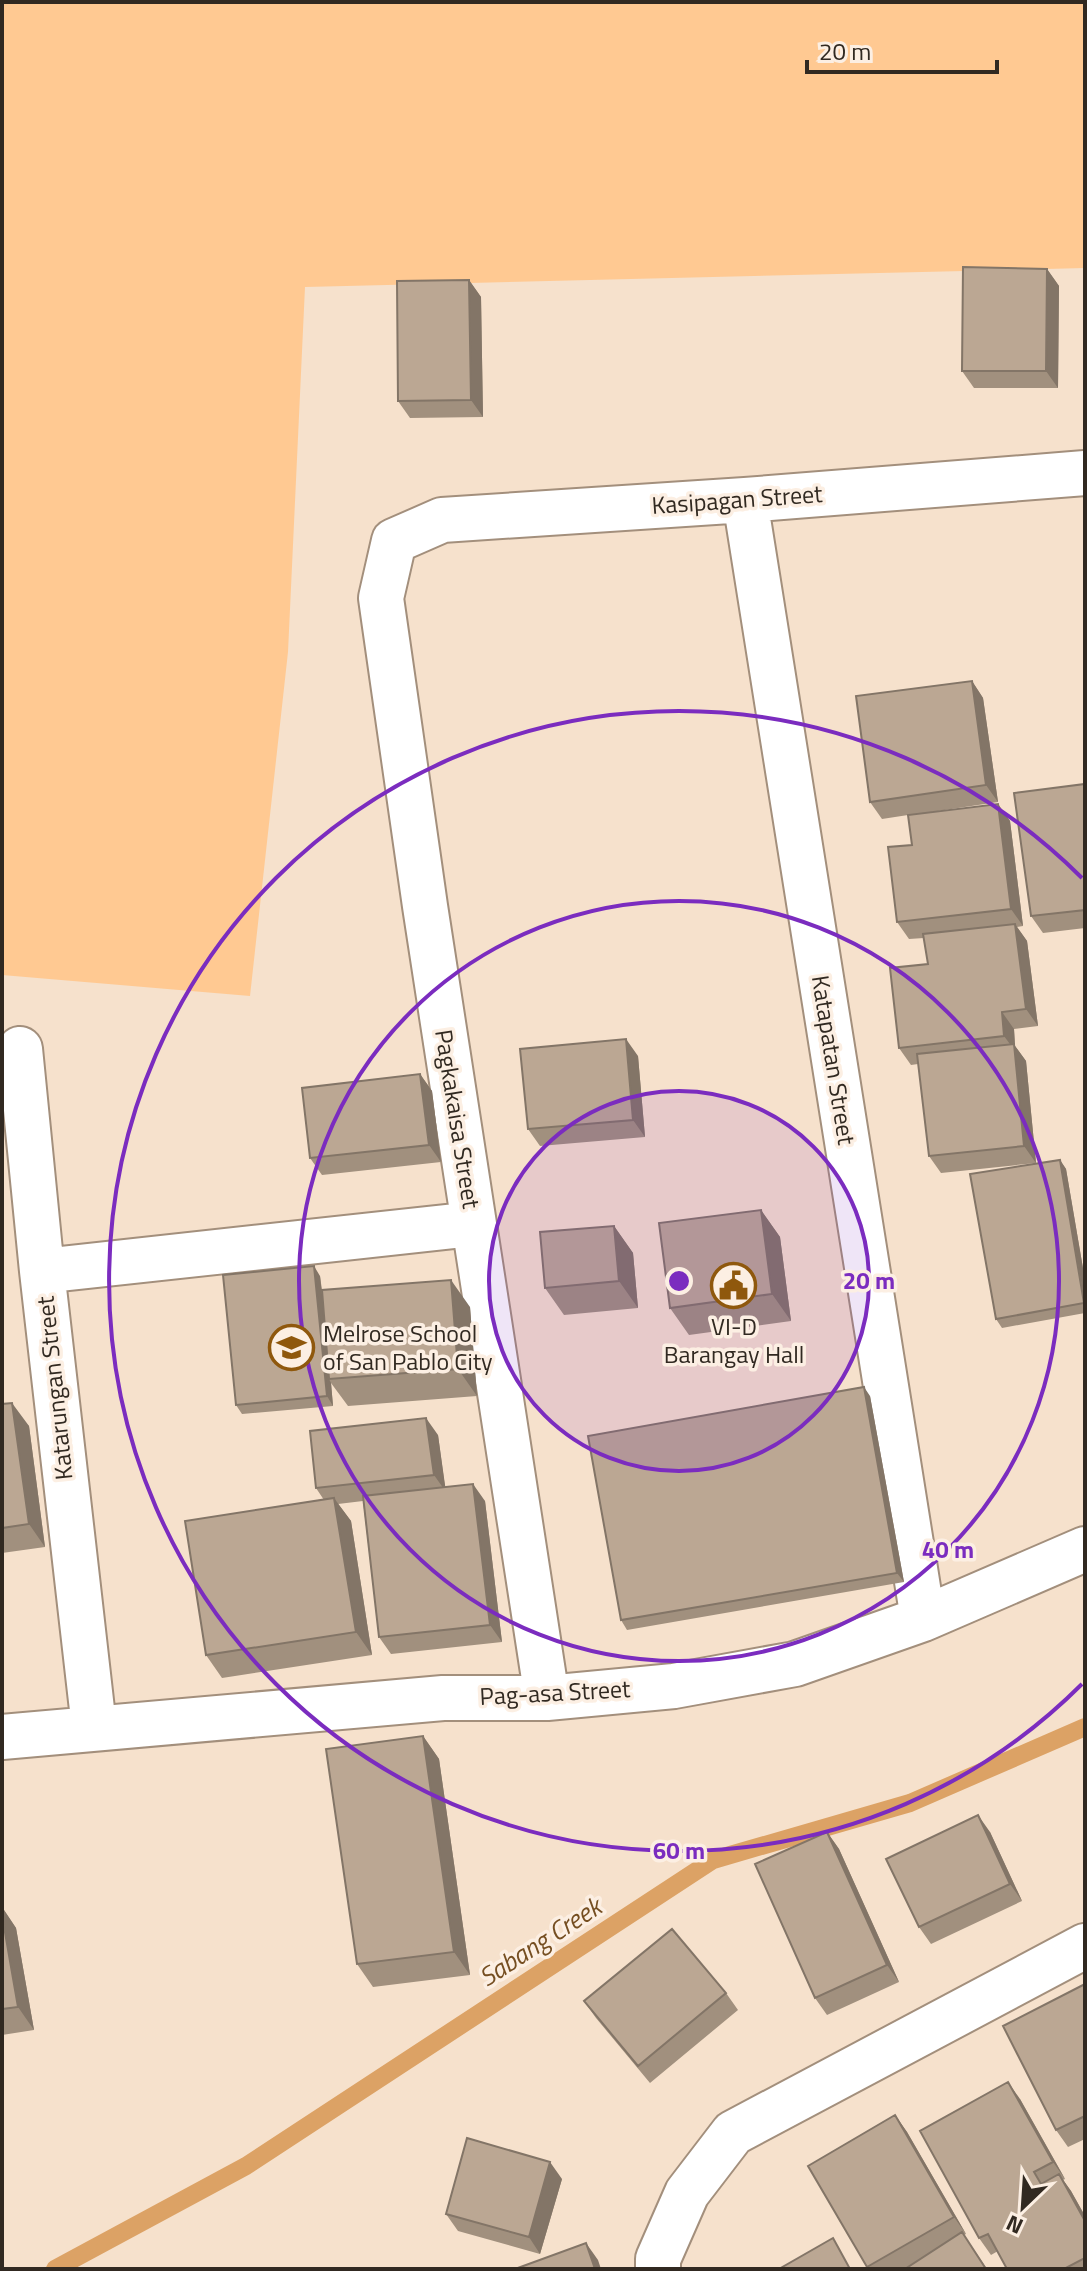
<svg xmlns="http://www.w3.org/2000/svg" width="1087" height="2271" font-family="'Titillium Web',sans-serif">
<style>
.green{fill:#ffc992}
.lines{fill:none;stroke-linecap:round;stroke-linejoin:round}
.stream{stroke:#dca265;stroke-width:18}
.minor-casing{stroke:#a38f7c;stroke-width:48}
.minor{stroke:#fff;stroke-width:44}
.wall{fill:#a1907e}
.shaded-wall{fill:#837567}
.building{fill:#bba793;stroke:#837567;stroke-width:2}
.ring{fill:none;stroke:#7b2cbf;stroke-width:4}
.labels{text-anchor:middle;stroke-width:7;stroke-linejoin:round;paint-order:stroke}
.street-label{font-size:24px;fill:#312921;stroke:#fcefe3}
.poi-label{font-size:24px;fill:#312921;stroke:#fcefe3}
.water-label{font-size:26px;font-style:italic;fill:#754e21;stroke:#fcefe3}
.centre{fill:#7b2cbf;stroke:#fcefe3;stroke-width:4}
.ring-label{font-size:24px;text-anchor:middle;font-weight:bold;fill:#7b2cbf;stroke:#fcefe3;stroke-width:7;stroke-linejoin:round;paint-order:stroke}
</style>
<rect width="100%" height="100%" fill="#f6e1cc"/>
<!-- green -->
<path class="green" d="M2,2H1085V268L305,287L288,652L250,996L2,975Z"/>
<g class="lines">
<!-- stream -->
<path class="stream" d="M55,2269L246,2166L713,1860L910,1803L1085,1727"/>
<defs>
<path id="minor" d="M745,500L923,1619
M20,1049L42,1271L94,1727
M42,1271L473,1224
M547,1698L425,906L381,598L394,541L442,520L745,500L1085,473
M2,1737L443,1698H547L674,1686L795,1664L923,1619L1085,1549
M658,2269V2259L687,2193L733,2133L1085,1946"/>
</defs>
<!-- minor casing -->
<use href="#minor" class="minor-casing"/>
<!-- minor -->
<use href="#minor" class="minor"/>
</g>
<!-- wall -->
<path class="wall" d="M1047,269L1059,286L1058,388H974L962,371Z
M469,280L481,297L483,417L410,418L398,401Z
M972,681L983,698L998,802L918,814L998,804L1010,821L1023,926L1017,927L1027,941L1038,1026L1014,1029L1015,1046L1026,1061L1036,1163L941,1173L929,1156L918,1064L911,1065L899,1048L928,964L924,938L909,939L897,922L912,845L908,815L882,819L870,802Z
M1085,784V928L1043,933L1031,916Z
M638,1056L645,1137L540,1146L528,1129Z
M420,1074L432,1091L441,1162L322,1175L310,1158Z
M1060,1160L1066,1169L1085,1280V1313L1002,1328L996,1319Z
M761,1210L780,1237L791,1321L689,1335L670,1308Z
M614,1226L633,1253L638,1308L564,1315L545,1288Z
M320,1276L322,1290L470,1307L477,1396L348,1406L331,1383L333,1406L242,1414L236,1405Z
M870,1396L904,1582L627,1630L621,1620Z
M2,1404L29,1426L45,1547L2,1553Z
M438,1435L445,1487L485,1501L502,1642L391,1654L379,1637L363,1501L338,1504L351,1521L372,1655L222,1678L206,1655L324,1500L316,1488Z
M423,1736L439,1759L470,1975L373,1987L357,1964Z
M827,1832L839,1849L899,1982L827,2015L815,1998Z
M990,1832L1022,1901L931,1944L919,1927Z
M2,1907L16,1928L34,2030L2,2035Z
M1085,1984V2139L1068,2147L1056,2130Z
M726,1993L738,2010L650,2083L596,2018L584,2001Z
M1020,2099L1065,2179L1063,2180L1071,2191L1085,2216V2269H1007L998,2251L991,2255L979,2238Z
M895,2115L907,2132L966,2234L964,2235L987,2269H869L808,2166Z
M562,2179L540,2254L458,2231L446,2214Z"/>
<!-- shaded-wall -->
<path class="shaded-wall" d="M1047,269L1059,286L1058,388L1046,371Z
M469,280L481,297L483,417L471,400Z
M972,681L983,698L998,802L986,785Z
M998,804L1010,821L1023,926L1011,909Z
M1015,924L1027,941L1038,1026L1026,1009Z
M1002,1012L1014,1029L1015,1046L1026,1061L1036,1163L1024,1146L1015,1051L1004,1036Z
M626,1039L638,1056L645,1137L633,1120Z
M420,1074L432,1091L441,1162L429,1145Z
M1060,1160L1066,1169L1085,1280V1304Z
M761,1210L780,1237L791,1321L772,1294Z
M614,1226L633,1253L638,1308L619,1281Z
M314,1266L320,1276L331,1379H329L331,1383L333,1406L327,1396Z
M451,1280L470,1307L477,1396L458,1369Z
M864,1387L870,1396L904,1582L897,1573Z
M12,1403L29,1426L45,1547L29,1524Z
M426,1418L438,1435L446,1492L434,1475Z
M473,1484L485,1501L502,1642L490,1625Z
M334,1498L351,1521L372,1655L356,1632Z
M423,1736L439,1759L470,1975L454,1952Z
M978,1815L990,1832L1022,1901L1010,1884Z
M827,1832L839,1849L899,1982L887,1965Z
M2,1907L16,1928L34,2030L18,2007L2,1915Z
M1008,2082L1020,2099L1065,2179L1053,2162Z
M895,2115L907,2132L966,2234L954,2217Z
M550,2162L562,2179L540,2254L529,2237Z
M1059,2174L1071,2191L1085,2216V2221Z
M586,2243L598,2260L601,2269H595Z"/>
<!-- building -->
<path class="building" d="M963,267L1047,269L1046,371H962Z
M469,280L471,400L398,401L397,281Z
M972,681L986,785L870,802L856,696Z
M1085,784V910L1031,916L1014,793Z
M998,804L1011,909L897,922L888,847L912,845L908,815Z
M1015,924L1026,1009L1002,1012L1004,1036L899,1048L890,968L928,964L923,934Z
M626,1039L633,1120L528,1129L520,1049Z
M1014,1044L1024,1146L929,1156L917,1054Z
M420,1074L429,1145L310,1158L302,1088Z
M1060,1160L1084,1303L996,1319L970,1174Z
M761,1210L772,1294L670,1308L659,1223Z
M614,1226L619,1281L545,1288L540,1232Z
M314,1266L327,1396L236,1405L223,1275Z
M451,1280L458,1369L329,1379L322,1290Z
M864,1387L897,1573L621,1620L588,1436Z
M12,1403L29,1524L2,1528V1404Z
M426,1418L434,1475L316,1488L310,1431Z
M473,1484L490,1625L379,1637L363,1496Z
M334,1498L356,1632L206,1655L185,1521Z
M423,1736L454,1952L357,1964L326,1749Z
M978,1815L1010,1884L919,1927L886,1859Z
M827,1832L887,1965L815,1998L755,1864Z
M2,1915L18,2007L2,2009Z
M672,1929L726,1993L638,2066L584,2001Z
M1085,1984V2116L1056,2130L1003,2026Z
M1008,2082L1053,2162L1034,2172L1041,2184L1059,2174L1085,2221V2258L1064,2269H1007L988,2234L979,2238L920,2131Z
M895,2115L954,2217L867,2267L808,2166Z
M467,2138L550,2162L529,2237L446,2214Z
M962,2232L986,2269H905Z
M833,2238L850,2269H779Z
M586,2243L595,2269H515Z"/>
<!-- distance rings -->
<circle cx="679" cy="1281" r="190" fill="#7b2cbf" fill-opacity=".12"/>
<g class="ring">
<circle cx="679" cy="1281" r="190"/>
<circle cx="679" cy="1281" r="380"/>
<path d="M1082 1684A570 570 0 1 1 1082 878"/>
</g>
<!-- icons -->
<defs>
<symbol id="civic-ring" viewBox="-11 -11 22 22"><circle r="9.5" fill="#fcefe3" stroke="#8f580d" stroke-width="1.5"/><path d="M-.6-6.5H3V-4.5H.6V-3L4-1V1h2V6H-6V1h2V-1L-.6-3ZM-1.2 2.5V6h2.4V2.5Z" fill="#8f580d"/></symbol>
<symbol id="school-ring" viewBox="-11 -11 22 22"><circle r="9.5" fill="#fcefe3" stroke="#8f580d" stroke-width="1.5"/><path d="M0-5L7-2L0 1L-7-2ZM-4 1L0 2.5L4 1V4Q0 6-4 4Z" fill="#8f580d"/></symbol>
</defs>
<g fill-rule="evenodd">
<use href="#civic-ring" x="708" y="1260" width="51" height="51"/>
<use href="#school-ring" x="266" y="1322" width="51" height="51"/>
</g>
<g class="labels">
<!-- street labels -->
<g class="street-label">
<text transform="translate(737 500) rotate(-4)" y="8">Kasipagan Street</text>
<text transform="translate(833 1060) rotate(81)" y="8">Katapatan Street</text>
<text transform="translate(457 1119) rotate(81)" y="8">Pagkakaisa Street</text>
<text transform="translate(55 1388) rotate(-96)" y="8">Katarungan Street</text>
<text transform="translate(555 1693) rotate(-3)" y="8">Pag-asa Street</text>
</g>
<!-- poi labels -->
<g class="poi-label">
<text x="734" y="1335">VI-D<tspan x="734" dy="28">Barangay Hall</tspan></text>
<text x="323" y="1342" text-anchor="start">Melrose School<tspan x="323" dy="28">of San Pablo City</tspan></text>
</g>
<!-- water labels -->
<g class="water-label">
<text transform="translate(540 1942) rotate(-33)" y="9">Sabang Creek</text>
</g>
</g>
<circle cx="679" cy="1281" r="12" class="centre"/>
<g class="ring-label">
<text x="869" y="1289">20 m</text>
<text x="948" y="1558">40 m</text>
<text x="679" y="1859">60 m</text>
</g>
<!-- border -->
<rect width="1087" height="2271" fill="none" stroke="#312921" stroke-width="8"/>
<!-- north arrow -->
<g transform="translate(1023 2207) rotate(205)" stroke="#fcefe3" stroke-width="6" paint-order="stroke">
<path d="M0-6L14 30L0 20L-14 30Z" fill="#312921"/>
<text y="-12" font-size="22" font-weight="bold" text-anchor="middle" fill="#312921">N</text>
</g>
<!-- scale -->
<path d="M807 60v12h190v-12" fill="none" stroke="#312921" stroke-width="4"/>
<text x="819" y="60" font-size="24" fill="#312921" stroke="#fcefe3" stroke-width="6" paint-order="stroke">20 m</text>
</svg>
